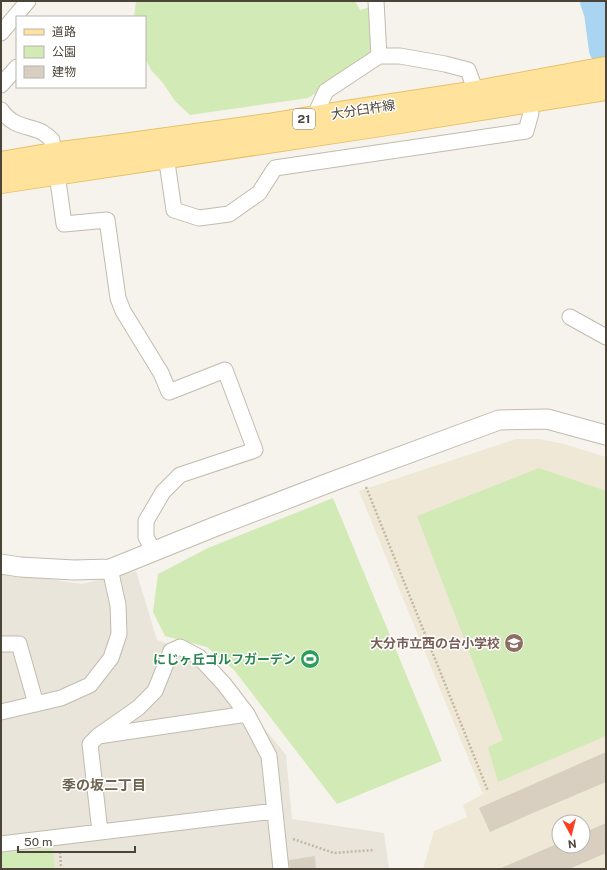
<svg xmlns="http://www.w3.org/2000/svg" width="607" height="870" font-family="'Public Sans','Noto Sans JP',sans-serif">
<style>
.residential{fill:#eae5da}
.education{fill:#efe8d6;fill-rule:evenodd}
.green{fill:#d2eab5}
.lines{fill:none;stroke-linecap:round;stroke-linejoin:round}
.river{stroke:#a9d4f2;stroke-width:28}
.building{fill:#d8cfc1}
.minor-casing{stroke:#c2bbae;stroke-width:17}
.tertiary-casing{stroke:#c2bbae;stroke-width:21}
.primary-casing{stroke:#e6c16a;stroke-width:24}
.path{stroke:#c4b79f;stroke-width:2.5;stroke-dasharray:2 2;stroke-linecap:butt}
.minor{stroke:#fff;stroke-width:15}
.tertiary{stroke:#fff;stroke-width:19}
.primary{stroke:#ffe39c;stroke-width:22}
.labels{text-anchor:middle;stroke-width:3;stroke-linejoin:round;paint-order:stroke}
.shield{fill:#fff;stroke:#817c74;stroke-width:1}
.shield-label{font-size:12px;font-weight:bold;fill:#4b4439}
.street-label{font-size:13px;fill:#4b4439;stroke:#fff}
.education-label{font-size:13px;font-weight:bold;fill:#785e54;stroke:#fff;text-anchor:end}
.leisure-label{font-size:13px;font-weight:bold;fill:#27864d;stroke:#fff;text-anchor:end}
.neighbourhood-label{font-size:14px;font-weight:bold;fill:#6e6250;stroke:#fff}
</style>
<rect width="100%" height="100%" fill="#f6f3ec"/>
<!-- residential -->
<path class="residential" d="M136,571L157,640L206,656L286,755L292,819L384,833L389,869H1V572L82,584Z"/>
<!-- education -->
<path class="education" d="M516,439H540L564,444L606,457V869H423L434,831L467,817L463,805L483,794L359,491ZM559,822H583V846H559Z"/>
<!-- green -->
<path class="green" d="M136,1H355L360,10L371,7L373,51L351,70L308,98L190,115L175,101L163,83L151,70L145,58V17H134Z
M539,468L606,491V736L498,782L488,747L503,740L417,516Z
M333,498L442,761L337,804L234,670L207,647L165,636L153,612L158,574L208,548Z
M53,848L55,869H1V853Z"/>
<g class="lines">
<!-- river -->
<path class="river" d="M594,1L598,13L603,50"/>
</g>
<!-- building -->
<path class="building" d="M606,752V782L533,813L490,832L479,808Z
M606,823V853L569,869H499L559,843V846H583V833Z
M315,856L316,869H290L289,860Z"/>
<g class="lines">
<defs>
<path id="minor" d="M376,1L379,56H400L445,64L468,70L476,92L478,100
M1,33L28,1
M1,85L17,67
M1,110C13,127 26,125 42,132C45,134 49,137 52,140L53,154L57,174L64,224L107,220L118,298L123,311L161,373L169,392L225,370L255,450L180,475L163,492L146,521V537L154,552
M314,117L326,91L379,56
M165,149L174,210L199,218L229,214L259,193L275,168L526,131L531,113L528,93
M570,317L606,337
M1,644H19L36,704
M1,712L61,698L90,685L111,658L119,634L118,605L110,569
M98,736L138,708L155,691L171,651L180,647L199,657L224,684L247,714L269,756L281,869
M100,832L90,744L98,736L247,714
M1,844L275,811"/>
<path id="tertiary" d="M1,564L20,567L74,570L110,569L214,527L331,482L499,420L547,419L606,435"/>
<path id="primary" d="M1,163L53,154L116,146L268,125L345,112L476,92L606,68
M1,182L381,125L606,89"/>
</defs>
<!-- minor casing -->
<use href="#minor" class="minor-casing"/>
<!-- tertiary casing -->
<use href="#tertiary" class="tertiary-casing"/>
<!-- primary casing -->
<use href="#primary" class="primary-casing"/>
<!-- path -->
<path class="path" d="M366,487L488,791
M293,839L334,853L374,850
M60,852L61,869"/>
<!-- minor -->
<use href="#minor" class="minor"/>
<!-- tertiary -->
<use href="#tertiary" class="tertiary"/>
<!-- primary -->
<use href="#primary" class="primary"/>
</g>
<!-- icons -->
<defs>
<symbol id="school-disc" viewBox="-11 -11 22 22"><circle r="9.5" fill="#8d6e63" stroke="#fff"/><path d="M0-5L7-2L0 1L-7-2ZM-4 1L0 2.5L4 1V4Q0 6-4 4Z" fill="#fff"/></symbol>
<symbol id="stadium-disc" viewBox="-11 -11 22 22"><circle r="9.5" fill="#2e9e5b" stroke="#fff"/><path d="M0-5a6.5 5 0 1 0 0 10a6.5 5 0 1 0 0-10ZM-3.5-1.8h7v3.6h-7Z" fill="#fff"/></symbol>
</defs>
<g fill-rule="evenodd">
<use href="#school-disc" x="503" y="632" width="22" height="22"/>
<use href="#stadium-disc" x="299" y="648" width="22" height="22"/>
</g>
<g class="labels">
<!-- shield labels -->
<rect class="shield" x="293" y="109" width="22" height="20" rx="3"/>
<g class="shield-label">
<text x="304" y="123">21</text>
</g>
<!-- street labels -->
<g class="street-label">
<text transform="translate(363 109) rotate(-9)" y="5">大分臼杵線</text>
</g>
<!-- education labels -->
<g class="education-label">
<text x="500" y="648">大分市立西の台小学校</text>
</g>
<!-- leisure labels -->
<g class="leisure-label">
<text x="296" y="664">にじヶ丘ゴルフガーデン</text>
</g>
<!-- neighbourhood labels -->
<g class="neighbourhood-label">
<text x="104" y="790">季の坂二丁目</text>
</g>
</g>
<!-- border -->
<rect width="607" height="870" fill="none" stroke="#4b4439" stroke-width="4"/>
<!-- legend -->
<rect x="16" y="16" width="130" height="72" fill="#ffffff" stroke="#b7b4b0"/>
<rect x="24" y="29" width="20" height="6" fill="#ffe39c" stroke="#b7b4b0"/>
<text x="52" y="36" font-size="12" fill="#4b4439">道路</text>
<rect x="24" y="46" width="20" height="12" fill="#d2eab5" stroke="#b7b4b0"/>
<text x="52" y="56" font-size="12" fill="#4b4439">公園</text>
<rect x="24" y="66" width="20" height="12" fill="#d8cfc1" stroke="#b7b4b0"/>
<text x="52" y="76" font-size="12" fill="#4b4439">建物</text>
<!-- north arrow -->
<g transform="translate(571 834) rotate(173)"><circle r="19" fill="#ffffff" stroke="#b7b4b0"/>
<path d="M0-3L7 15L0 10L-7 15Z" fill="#fc3f1d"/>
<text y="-6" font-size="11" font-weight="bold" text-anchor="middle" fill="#4b4439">N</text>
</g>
<!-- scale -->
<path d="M18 846v6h117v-6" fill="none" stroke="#4b4439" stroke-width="2"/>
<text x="24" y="846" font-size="12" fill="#4b4439" stroke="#ffffff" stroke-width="3" paint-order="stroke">50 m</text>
</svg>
